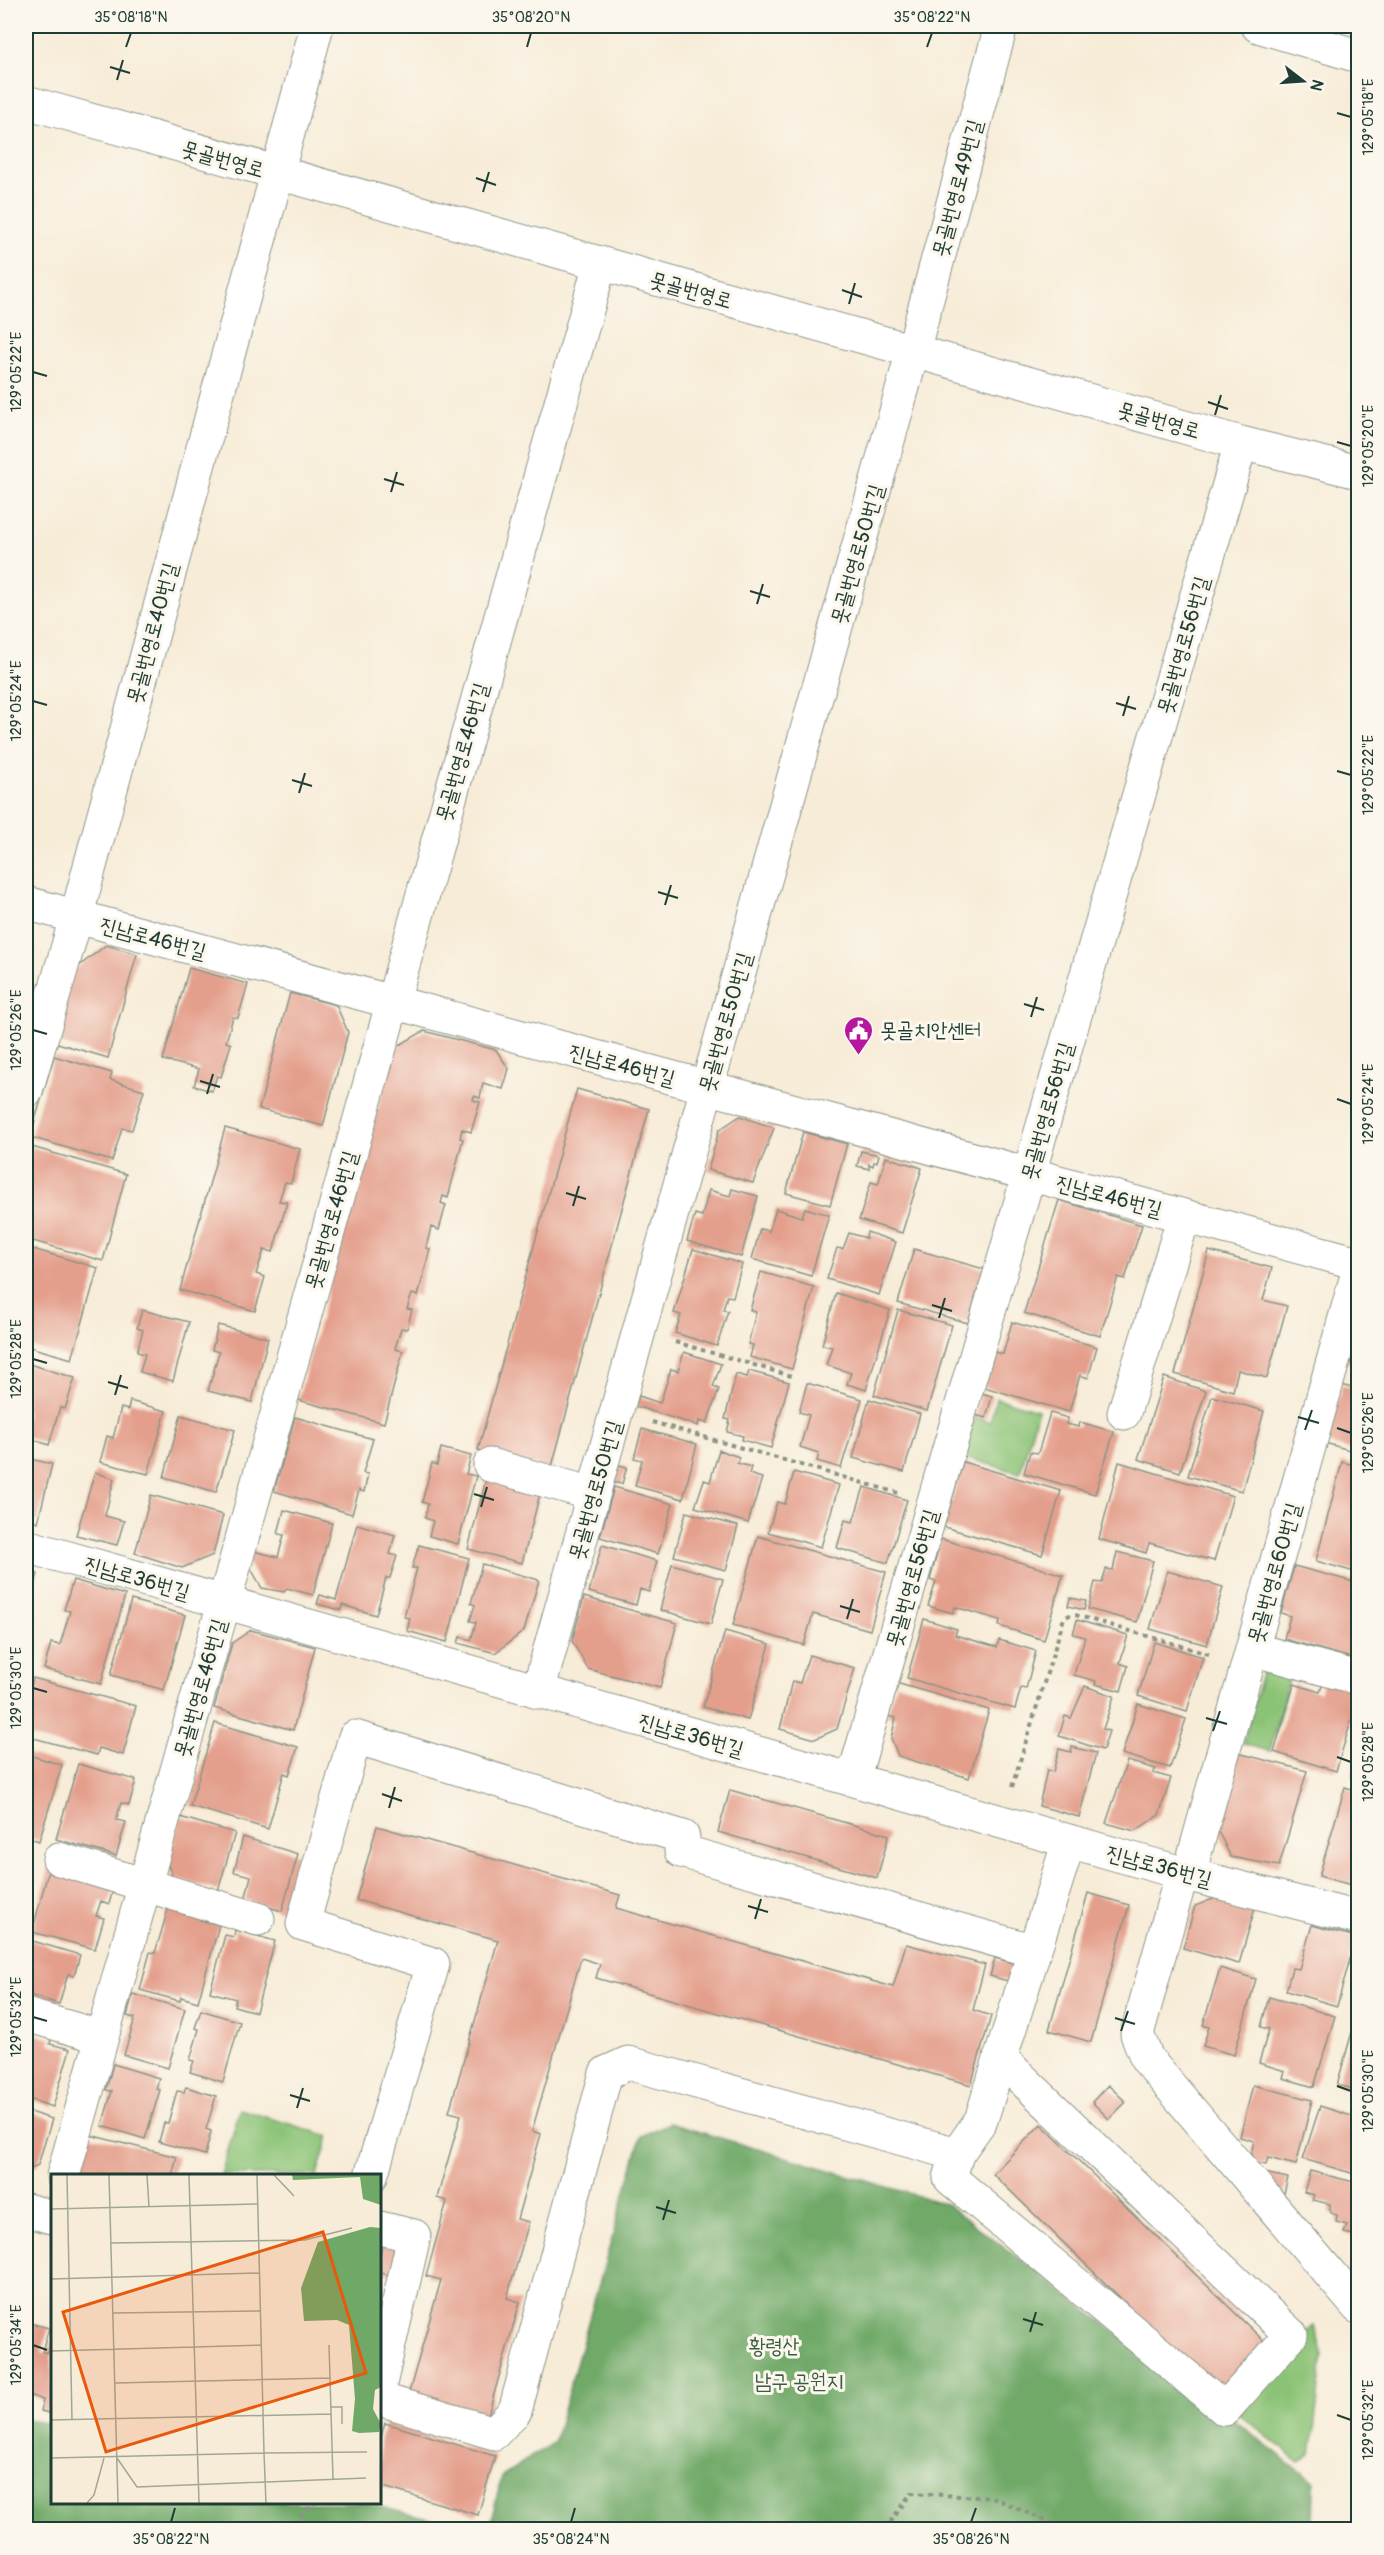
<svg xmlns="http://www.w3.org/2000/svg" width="1384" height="2555" font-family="Pangolin,'Poor Story',sans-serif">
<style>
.green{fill:#8bc376;stroke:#558055;stroke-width:1.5}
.forest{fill:#70a967;stroke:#48734e;stroke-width:1.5}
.building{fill:#e49f8c}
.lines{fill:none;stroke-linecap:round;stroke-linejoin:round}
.minor-casing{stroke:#8b9486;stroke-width:35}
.path{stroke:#8b9486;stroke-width:4;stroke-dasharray:4.5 4.5;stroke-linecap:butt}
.minor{stroke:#fff;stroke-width:33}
.ticks{fill:none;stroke:#1f3d34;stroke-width:2}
.labels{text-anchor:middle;stroke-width:6;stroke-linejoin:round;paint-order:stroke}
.street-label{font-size:21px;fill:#1f3d34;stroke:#fbf7ec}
.poi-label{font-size:21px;fill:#1f3d34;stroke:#fbf7ec;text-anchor:start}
.park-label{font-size:21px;fill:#3a5e44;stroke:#fbf7ec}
.inset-road{fill:none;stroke:#a1a696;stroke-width:1.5}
.view{fill:#e8590c;fill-opacity:0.15;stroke:#e8590c;stroke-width:3}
.inset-edge{fill:none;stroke:#1f3d34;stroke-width:3}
.neatline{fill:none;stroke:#1f3d34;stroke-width:2}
.ticks-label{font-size:15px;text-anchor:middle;fill:#1f3d34}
</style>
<rect width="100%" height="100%" fill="#fbf7ec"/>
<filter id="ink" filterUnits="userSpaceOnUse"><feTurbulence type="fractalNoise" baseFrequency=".0167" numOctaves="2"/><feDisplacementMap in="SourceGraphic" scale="12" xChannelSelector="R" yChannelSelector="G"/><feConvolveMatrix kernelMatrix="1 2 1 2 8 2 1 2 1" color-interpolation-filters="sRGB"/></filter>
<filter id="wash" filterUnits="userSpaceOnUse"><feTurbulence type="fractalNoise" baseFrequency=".008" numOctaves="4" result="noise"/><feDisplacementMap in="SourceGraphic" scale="24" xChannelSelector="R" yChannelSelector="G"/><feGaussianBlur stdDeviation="1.35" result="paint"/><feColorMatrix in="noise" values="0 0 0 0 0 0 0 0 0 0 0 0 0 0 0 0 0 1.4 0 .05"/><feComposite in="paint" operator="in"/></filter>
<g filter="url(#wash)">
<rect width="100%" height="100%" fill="#f7ecd8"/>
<!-- green -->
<path class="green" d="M996,1398L1038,1410L1020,1473L963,1457L974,1417L990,1422Z
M1264,1665L1291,1672L1270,1751L1243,1744Z
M240,2109L329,2136L317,2175H221Z
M1314,2325L1323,2355L1311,2455L1300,2462L1238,2414Z"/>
<!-- forest -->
<path class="forest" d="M669,2123L946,2204L1314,2481L1313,2529L481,2530L491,2521L502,2476L554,2442L641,2136Z
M26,2420L52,2424V2502L364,2503L470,2529H26Z"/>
<g id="blocks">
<!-- building -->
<path class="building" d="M106,945L137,954L108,1058L54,1042L74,970Z
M189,968L248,984L238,1018L233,1017L226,1042L231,1044L221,1077L217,1076L212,1091L194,1086L199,1069L163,1060Z
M290,993L336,1005L348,1032L323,1126L259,1109Z
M424,1031L496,1050L509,1069L503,1089L483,1083L480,1098L474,1096L473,1100L480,1102L471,1132L462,1129L460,1138L463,1139L448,1198L443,1196L441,1203L446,1205L439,1230L431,1227L426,1248L430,1249L418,1296L412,1294L407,1309L412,1310L407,1329L401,1328L395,1349L403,1351L384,1423L298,1400L394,1048Z
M54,1056L112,1073L110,1080L144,1090L132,1130L122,1128L112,1161L30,1137Z
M577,1089L649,1109L551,1470L478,1450Z
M740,1116L774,1128L753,1183L708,1170L719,1130Z
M225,1128L300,1149L291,1183L285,1182L279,1201L287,1202L273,1252L264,1250L256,1274L265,1277L255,1311L180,1290Z
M803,1132L847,1144L830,1205L786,1193Z
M32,1147L126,1174L103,1261L26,1239V1171Z
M861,1151L879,1155L877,1162H874L873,1166L869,1164V1169L857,1166Z
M886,1157L922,1168L902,1233L859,1220L871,1182L878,1184Z
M732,1189L758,1196L741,1257L687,1241L695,1214L702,1216L709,1190L730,1196Z
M1059,1200L1142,1225L1125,1279L1118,1277L1100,1336L1024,1313Z
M805,1208L829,1215L811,1276L752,1259L760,1229L769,1231L776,1209L802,1217Z
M867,1232L896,1242L879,1295L827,1279L837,1248L843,1249L849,1233L866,1238Z
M26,1247L98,1268L72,1359L26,1346Z
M693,1249L742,1264L733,1297L727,1296L723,1310L728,1311L717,1346L675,1333L681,1315L674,1313Z
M914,1249L984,1269L968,1323L898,1303Z
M1209,1251L1272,1268L1263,1300L1287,1306L1267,1378L1238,1370L1233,1391L1175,1374Z
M761,1272L814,1287L792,1369L750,1357L753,1345L748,1344L756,1312L750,1310Z
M836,1293L890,1310L866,1390L847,1384L851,1373L826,1365L832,1347L822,1345Z
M142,1310L189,1322L173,1381L140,1372L145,1354L137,1352L143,1330L137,1328Z
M898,1310L952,1325L927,1411L874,1395Z
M1358,1317V1364L1346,1361Z
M1012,1322L1097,1347L1088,1378L1080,1375L1069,1412L984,1387L994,1352L1003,1354Z
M218,1325L268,1338L252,1402L208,1391L219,1352L212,1350Z
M684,1352L721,1364L713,1387L719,1389L707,1423L699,1421L698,1426L635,1406L639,1396L660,1403L671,1369L678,1371Z
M26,1363L75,1378L65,1409L60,1407L49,1445L26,1437Z
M749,1371L789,1382L771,1448L742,1440L743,1436L727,1432L730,1420L725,1419L736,1374L747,1377Z
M1164,1377L1206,1391L1180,1472L1138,1459Z
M807,1383L862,1399L841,1468L817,1461L819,1453L800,1447L809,1415L799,1412Z
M1342,1385L1358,1390V1457L1352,1455L1353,1451L1325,1443Z
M981,1393L992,1396L986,1418L975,1415Z
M1212,1396L1264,1411L1242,1491L1188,1476Z
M869,1399L920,1414L904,1472L853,1458Z
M130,1401L166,1411L148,1474L100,1462L107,1436L113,1438L121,1408L128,1410Z
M1050,1413L1068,1418L1066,1424L1079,1427L1080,1422L1114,1432L1095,1494L1024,1473L1030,1452L1038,1453Z
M181,1415L235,1430L216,1492L164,1477Z
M295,1417L373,1439L363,1473L368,1474L364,1492L359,1490L352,1514L274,1491Z
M642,1429L697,1444L683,1499L635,1486L642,1460L634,1458Z
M441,1448L471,1456L466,1474L476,1476L458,1544L429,1536L433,1521L425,1518L428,1504L422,1502L432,1463L437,1465Z
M719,1450L739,1457L737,1463L751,1467L749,1474L762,1478L748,1523L695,1507L704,1480L710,1482Z
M26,1458L52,1464L38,1522L26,1518Z
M963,1462L1061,1491L1042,1555L944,1527Z
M1119,1462L1233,1496L1214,1561L1149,1543L1146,1553L1099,1539Z
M1342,1462L1358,1466V1573L1316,1561Z
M615,1464L627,1467L622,1484L610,1482Z
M95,1472L114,1479L105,1516L124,1521L117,1545L76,1535Z
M488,1472L542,1486L522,1563L468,1549Z
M794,1472L839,1485L821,1547L768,1532L777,1502L785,1504Z
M614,1487L673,1504L658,1554L600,1537Z
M864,1487L907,1500L888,1563L837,1548L845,1520L853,1522Z
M151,1495L223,1515L213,1555L182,1568L135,1553Z
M284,1510L332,1523L313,1595L287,1588L284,1592L262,1588L246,1560L249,1550L278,1557L284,1535L278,1534Z
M686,1512L738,1526L726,1570L674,1556Z
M357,1524L395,1535L390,1554L397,1556L390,1578H386L376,1615L342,1605L341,1610L317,1604L320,1595L336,1600Z
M758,1536L886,1572L870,1630L813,1614L804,1645L733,1625Z
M941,1539L1063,1575L1044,1640L999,1626L1000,1620L955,1607L953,1613L928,1606L936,1582L930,1580Z
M419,1545L469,1558L447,1642L407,1631L410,1618L404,1617L417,1568H412Z
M602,1545L657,1561L649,1592L640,1589L636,1605L589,1592Z
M1117,1552L1153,1561L1137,1622L1088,1609L1095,1582L1102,1583L1106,1569L1113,1570Z
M482,1564L539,1580L524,1631L495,1653L458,1643L460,1637L471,1640L476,1622L470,1621L475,1605L471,1603Z
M672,1564L723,1579L711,1624L660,1610Z
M1294,1566L1358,1583V1660L1284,1639L1290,1616L1281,1613Z
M26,1571L38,1574L26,1615Z
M1167,1571L1223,1587L1207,1645L1150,1629Z
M73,1580L125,1595L101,1684L44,1669L51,1643L60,1645L70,1611L64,1610Z
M584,1597L677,1623L660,1688L588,1669L572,1641Z
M1070,1598L1086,1601L1084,1610L1068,1606Z
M131,1600L185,1615L164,1690L111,1675Z
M924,1619L957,1629L955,1635L997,1647L999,1640L1036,1651L1026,1689L1021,1688L1015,1709L907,1678Z
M1077,1620L1128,1635L1120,1663L1128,1666L1121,1691L1095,1684L1096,1681L1074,1675L1085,1637L1073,1634Z
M251,1630L315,1647L293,1730L214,1708L232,1643Z
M725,1631L770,1644L748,1720L703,1707Z
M1154,1642L1203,1657L1187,1711L1138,1696Z
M809,1655L855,1668L837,1729L815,1739L780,1729L792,1681L800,1683Z
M33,1678L136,1706L123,1755L99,1748L97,1755L26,1736V1704Z
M1324,1680L1358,1691V1698L1336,1771L1274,1752L1294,1684L1320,1692Z
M896,1683L989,1710L969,1778L898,1756L891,1738L896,1718L887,1716Z
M1085,1686L1114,1696L1103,1729L1109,1731L1103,1750L1059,1736L1065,1716L1071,1718Z
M1138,1704L1186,1719L1170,1768L1122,1754Z
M215,1723L298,1747L289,1775L284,1773L268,1829L190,1806Z
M1072,1747L1096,1753L1079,1817L1039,1806L1047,1770L1053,1772L1059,1749L1071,1752Z
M1238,1753L1307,1771L1279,1866L1231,1857L1216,1827Z
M1358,1753V1777L1351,1775Z
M26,1754L62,1765L39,1841L27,1837L26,1841Z
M1127,1761L1156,1769L1153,1773L1171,1778L1159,1815L1135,1831L1106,1823Z
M78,1764L136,1780L129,1805L121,1803L116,1820L126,1822L116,1856L56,1839Z
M1345,1787L1358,1791V1887L1319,1876Z
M730,1790L889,1835L877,1878L718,1832Z
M180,1817L235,1833L218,1891L173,1877L167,1863Z
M377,1826L620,1895L616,1908L893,1987L906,1944L985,1965L973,2010L991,2016L971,2085L596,1978L600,1964L581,1958L532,2131L541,2134L517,2219L529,2222L507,2298L520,2302L487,2419L408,2396L441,2280L426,2276L447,2201L437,2198L461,2115L449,2112L498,1940L356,1900Z
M243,1837L298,1854L282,1911L245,1900L251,1876L234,1872Z
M50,1865L115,1883L109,1904L101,1901L96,1916L104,1918L95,1949L32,1932Z
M1088,1893L1129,1905L1091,2042L1049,2030Z
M1218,1897L1255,1908L1239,1964L1183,1948L1195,1906Z
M169,1906L202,1915L200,1920L219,1925L198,2002L181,1997L180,2001L140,1990L150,1952L155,1953Z
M1312,1925L1356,1937L1337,2006L1286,1991L1292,1968L1299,1969Z
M235,1930L275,1941L256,2012L234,2006L236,1999L210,1992L225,1935L234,1937Z
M26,1939L80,1955L74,1976L68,1974L59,2004L26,1994Z
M995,1958L1017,1964L1012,1982L990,1976Z
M1220,1968L1256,1979L1234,2055L1203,2046L1209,2027L1203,2025Z
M133,1994L185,2009L168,2068L124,2055L135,2018L127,2016Z
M1269,1997L1335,2016L1314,2087L1283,2078L1285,2071L1259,2063L1269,2029L1261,2027Z
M201,2010L240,2022L223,2082L190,2072L194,2061L190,2060L199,2029L195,2028Z
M26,2031L51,2039L50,2044L70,2049L53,2107L29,2099L28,2103L26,2102Z
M1352,2032L1358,2034V2090L1337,2085Z
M113,2064L159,2078L156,2089L160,2090L145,2139L102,2126L112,2091L106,2090Z
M1108,2085L1126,2102L1109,2119L1092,2102Z
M1253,2085L1312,2100L1296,2165L1268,2158L1266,2165L1249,2162L1254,2141L1240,2137Z
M186,2087L216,2096L206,2129L211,2131L205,2155L159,2142L164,2123H168L177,2091L184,2092Z
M1320,2106L1358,2118V2175L1303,2159Z
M26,2111L52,2119L38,2165L26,2172Z
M1041,2124L1269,2346L1221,2396L993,2174Z
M86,2134L177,2157L172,2176H82L78,2169Z
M1310,2171L1358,2183V2236L1344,2233L1347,2225L1336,2222L1337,2215L1330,2213V2204L1312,2200L1314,2195L1304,2192Z
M1264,2173L1288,2178L1284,2193L1261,2188Z
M383,2242L405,2248L397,2277L380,2273V2255Z
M26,2322L49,2328L42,2352L48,2353L52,2341V2414L41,2411L43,2400L29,2395L26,2405Z
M385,2423L495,2456L478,2515L380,2486V2441Z"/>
</g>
</g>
<g filter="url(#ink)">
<use href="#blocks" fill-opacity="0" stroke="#8b9486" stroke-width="1.5"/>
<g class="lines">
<defs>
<path id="minor" d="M1258,26L1358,56
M26,102L1241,443L1358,472
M26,903L1358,1263
M26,1091L76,918L317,26
M1124,1413L1184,1216
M490,1465L593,1494
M26,1546L1182,1873L1358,1918
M1252,1649L1358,1678
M538,1692L913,351L1001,26
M853,1780L1241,443
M59,1859L258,1919
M1182,1873L1137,2034L1147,2059L1358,2307
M1189,1874L1358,1272
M26,2015L102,2037
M957,2154L950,2178L1225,2409L1291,2335L1000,2058
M63,2176L600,264
M371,2176L433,1964L303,1924L355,1737L683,1837L681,1851L1034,1951
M26,2210L52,2217
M380,2228L414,2236L380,2384
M380,2390L386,2401L494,2433L515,2411L606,2073L628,2063L957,2154L981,2120L1069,1841"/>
</defs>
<!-- minor casing -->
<use href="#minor" class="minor-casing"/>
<!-- path -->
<path class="path" d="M675,1342L795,1377
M652,1422L898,1493
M1012,1787L1064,1618L1072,1614L1212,1655
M288,2530L315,2502
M885,2530L911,2493L994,2498L1067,2530"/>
<!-- minor -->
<use href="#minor" class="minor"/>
</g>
</g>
<!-- ticks -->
<path class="ticks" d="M126,47L131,33M527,47L531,33M927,47L932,33M110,67L130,73M117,80L123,60M1337,113L1351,117M476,178L496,185M483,192L489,172M842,290L862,297M849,304L855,283M33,372L47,376M1208,402L1228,409M1215,415L1221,395M1337,442L1351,446M384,479L404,485M391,492L397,472M750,591L770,597M757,604L763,584M33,701L47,705M1116,703L1136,709M1123,716L1129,696M1337,771L1351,775M292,780L312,786M299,793L305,773M658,892L678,898M665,905L671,885M1024,1004L1044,1010M1031,1017L1037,997M33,1030L47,1034M200,1081L220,1087M207,1094L213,1074M1337,1099L1351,1104M566,1193L586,1199M573,1206L579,1186M932,1305L952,1311M939,1318L945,1298M33,1359L47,1363M108,1382L128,1388M115,1395L121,1375M1298,1417L1319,1423M1337,1428L1351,1433M1305,1430L1312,1410M474,1494L494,1500M481,1507L487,1487M840,1606L860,1612M847,1619L853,1599M33,1688L47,1692M1206,1718L1227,1724M1213,1731L1220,1711M1337,1757L1351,1762M382,1794L402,1801M389,1808L395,1787M748,1906L768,1912M755,1919L761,1899M33,2017L47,2021M1115,2018L1135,2024M1121,2031L1128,2011M1337,2086L1351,2091M290,2095L310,2101M297,2108L303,2088M656,2207L676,2213M663,2220L669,2200M1023,2319L1043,2325M1030,2332L1036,2312M33,2345L47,2350M1337,2415L1351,2420M171,2522L175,2508M571,2522L575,2508M971,2522L976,2508"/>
<!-- icons -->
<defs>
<symbol id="civic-pin" viewBox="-11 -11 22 30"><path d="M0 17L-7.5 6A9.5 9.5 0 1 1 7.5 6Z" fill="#b5179e" stroke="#fbf7ec"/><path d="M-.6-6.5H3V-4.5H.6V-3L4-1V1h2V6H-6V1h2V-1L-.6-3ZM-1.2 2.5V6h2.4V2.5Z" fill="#fff"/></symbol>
</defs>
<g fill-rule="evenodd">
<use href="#civic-pin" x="842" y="1014" width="33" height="45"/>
</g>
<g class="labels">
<!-- street labels -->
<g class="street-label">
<text transform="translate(223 159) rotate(16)" y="7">못골번영로</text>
<text transform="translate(957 188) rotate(-75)" y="7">못골번영로49번길</text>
<text transform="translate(691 290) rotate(16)" y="7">못골번영로</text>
<text transform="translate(1159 420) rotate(16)" y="7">못골번영로</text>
<text transform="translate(857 554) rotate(-74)" y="7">못골번영로50번길</text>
<text transform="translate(152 633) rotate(-75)" y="7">못골번영로40번길</text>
<text transform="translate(1183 645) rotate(-74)" y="7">못골번영로56번길</text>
<text transform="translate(462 752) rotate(-74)" y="7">못골번영로46번길</text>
<text transform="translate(153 938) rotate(15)" y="7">진남로46번길</text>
<text transform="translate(725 1022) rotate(-74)" y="7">못골번영로50번길</text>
<text transform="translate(622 1065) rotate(15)" y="7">진남로46번길</text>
<text transform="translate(1047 1111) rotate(-74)" y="7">못골번영로56번길</text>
<text transform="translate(1109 1196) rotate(15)" y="7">진남로46번길</text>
<text transform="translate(331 1220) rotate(-74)" y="7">못골번영로46번길</text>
<text transform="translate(595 1490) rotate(-74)" y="7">못골번영로50번길</text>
<text transform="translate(1274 1573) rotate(-74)" y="7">못골번영로60번길</text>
<text transform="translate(137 1578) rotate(16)" y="7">진남로36번길</text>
<text transform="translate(912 1578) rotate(-74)" y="7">못골번영로56번길</text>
<text transform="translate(200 1688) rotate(-74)" y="7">못골번영로46번길</text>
<text transform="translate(691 1735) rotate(16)" y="7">진남로36번길</text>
<text transform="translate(1159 1866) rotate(15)" y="7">진남로36번길</text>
</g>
<!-- poi labels -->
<g class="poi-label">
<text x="880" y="1037">못골치안센터</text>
</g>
<!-- park labels -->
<g class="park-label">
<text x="774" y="2353">황령산</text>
<text x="799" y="2388">남구 공원지</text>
</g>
</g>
<!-- overview -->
<g transform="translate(51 2174)">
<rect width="330" height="330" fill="#f7ecd8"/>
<path d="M241,1H330V31L312,25L309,3L242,6ZM319,53L330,54V213L324,216L322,235L330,250L328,258L308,259L301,257L304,225L298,151L286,146L253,147L250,114L267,68Z" fill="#70a967"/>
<path class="inset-road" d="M16,1L21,246M58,1L67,329M96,1L98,33M138,1L148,329M206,1L213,279L316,278M223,1L243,22M0,35L206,30M60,69L254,66L301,54M0,105L209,99M62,139L210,137M278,171L282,305M0,177L211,171M64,209L279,204M280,233H291V250M0,246L280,240M0,284L213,279L215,329M66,284L86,313L315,304M36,329L43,321L53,284"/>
<path class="view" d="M272,58L315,199L55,278L12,138Z"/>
<rect width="330" height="330" class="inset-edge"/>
</g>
<!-- margin -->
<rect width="1384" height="2555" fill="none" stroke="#fbf7ec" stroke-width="66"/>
<!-- north arrow -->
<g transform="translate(1303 81) rotate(107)" stroke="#fbf7ec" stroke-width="4.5" paint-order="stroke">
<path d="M0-4.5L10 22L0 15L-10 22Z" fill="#1f3d34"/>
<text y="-9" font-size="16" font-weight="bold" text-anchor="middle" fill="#1f3d34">N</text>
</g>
<rect x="33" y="33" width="1318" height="2489" class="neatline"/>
<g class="ticks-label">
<text x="131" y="22">35°08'18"N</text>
<text x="531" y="22">35°08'20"N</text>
<text x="932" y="22">35°08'22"N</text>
<text transform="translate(1368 117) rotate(-90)" y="5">129°05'18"E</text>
<text transform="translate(16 372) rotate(-90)" y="5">129°05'22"E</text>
<text transform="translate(1368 446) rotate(-90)" y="5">129°05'20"E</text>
<text transform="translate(16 701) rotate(-90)" y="5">129°05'24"E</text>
<text transform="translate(1368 775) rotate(-90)" y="5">129°05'22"E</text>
<text transform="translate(16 1030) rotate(-90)" y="5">129°05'26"E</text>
<text transform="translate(1368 1104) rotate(-90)" y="5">129°05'24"E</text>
<text transform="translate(16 1359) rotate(-90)" y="5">129°05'28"E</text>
<text transform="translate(1368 1433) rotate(-90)" y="5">129°05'26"E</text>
<text transform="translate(16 1688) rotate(-90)" y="5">129°05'30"E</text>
<text transform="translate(1368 1762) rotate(-90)" y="5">129°05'28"E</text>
<text transform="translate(16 2017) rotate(-90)" y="5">129°05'32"E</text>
<text transform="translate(1368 2091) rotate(-90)" y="5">129°05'30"E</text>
<text transform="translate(16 2345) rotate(-90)" y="5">129°05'34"E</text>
<text transform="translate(1368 2420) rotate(-90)" y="5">129°05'32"E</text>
<text x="171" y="2544">35°08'22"N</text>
<text x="571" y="2544">35°08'24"N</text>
<text x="971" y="2544">35°08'26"N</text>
</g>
</svg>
